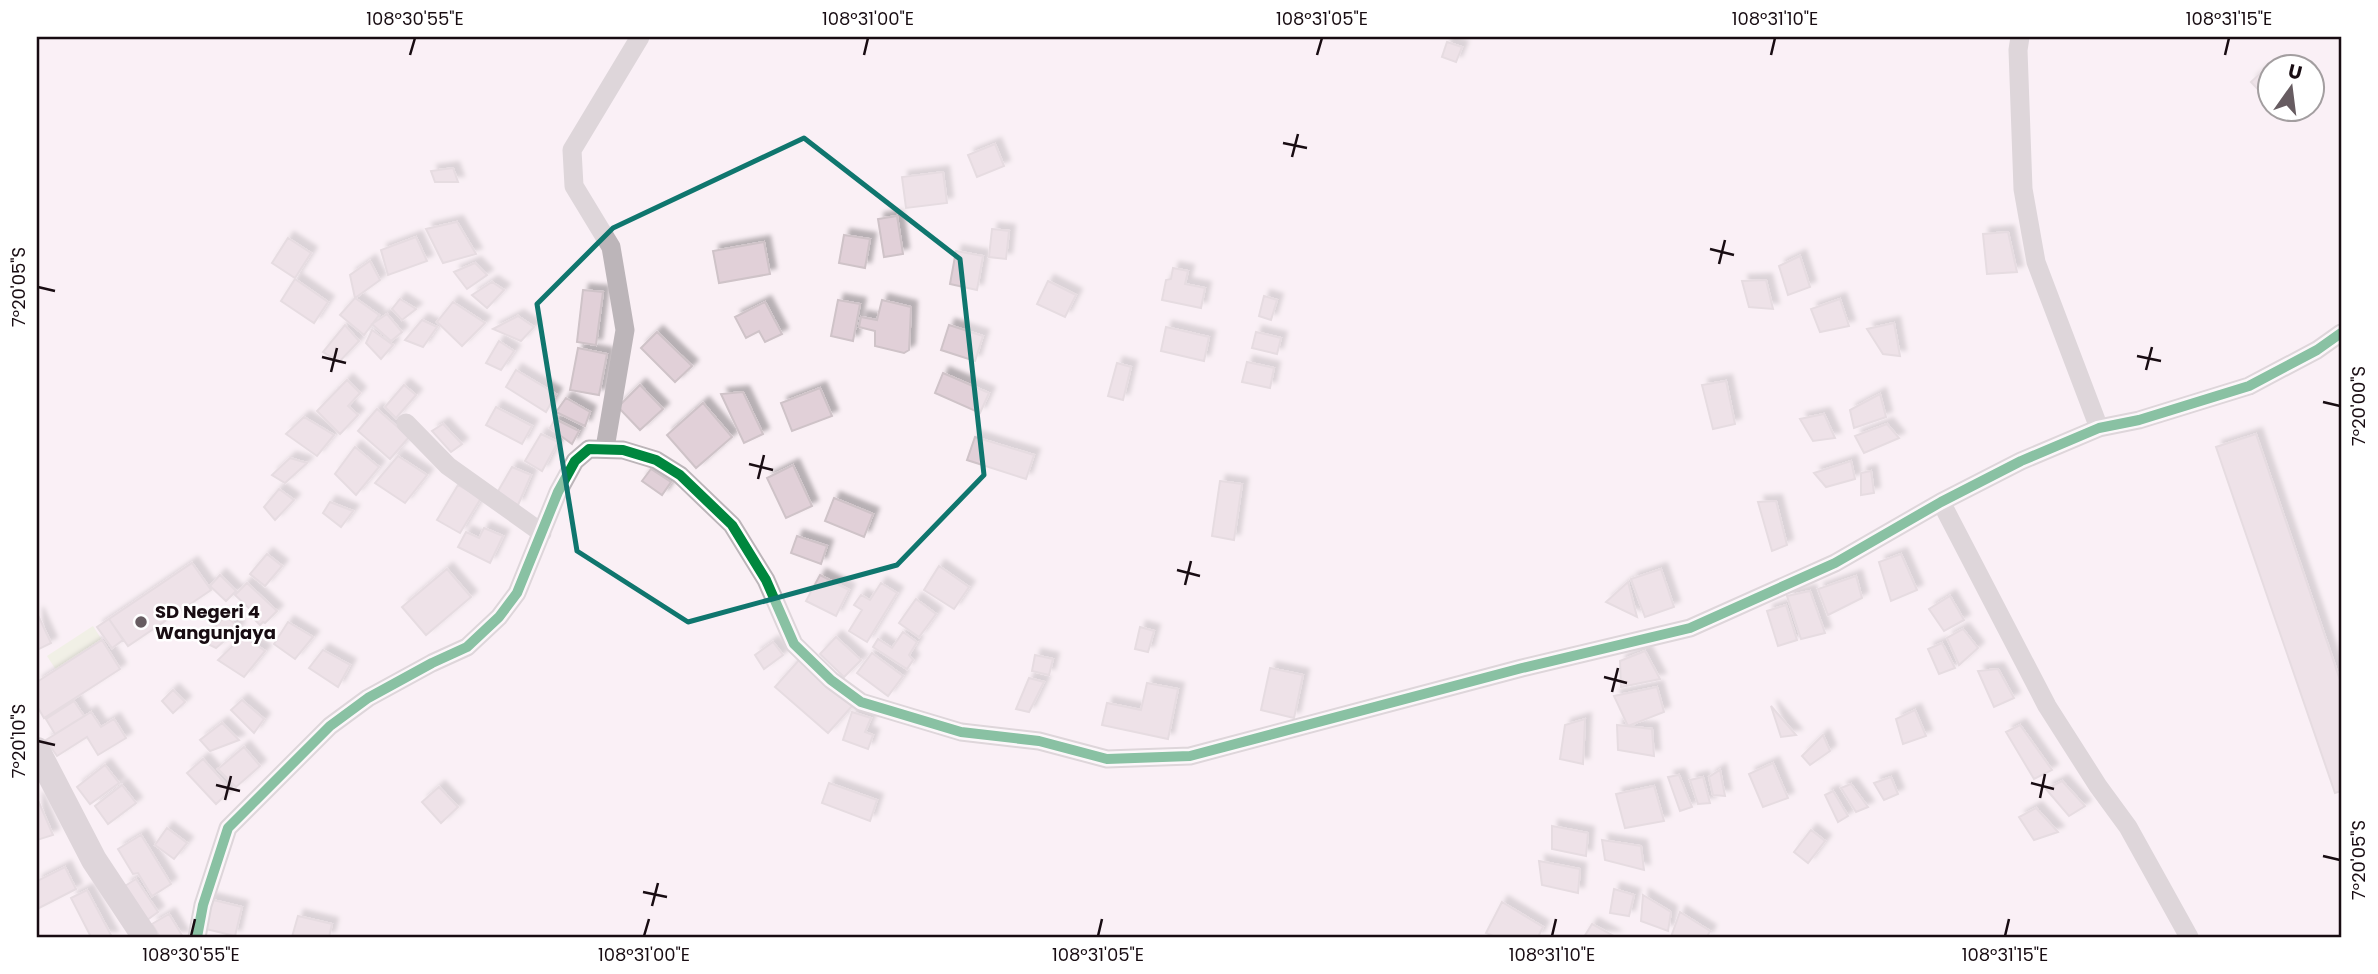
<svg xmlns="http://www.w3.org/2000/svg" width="2378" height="974" font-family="Poppins,sans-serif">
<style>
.green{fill:#e7efd3}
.building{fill:#e1d0d8;stroke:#cfc3c8;stroke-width:2;filter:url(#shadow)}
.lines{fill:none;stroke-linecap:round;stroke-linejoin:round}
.minor{stroke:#bcb5b9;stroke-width:19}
.secondary{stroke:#bcb4b8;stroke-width:26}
.cycleway-casing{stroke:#fff;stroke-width:15}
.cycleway{stroke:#00873e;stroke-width:10}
.marked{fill:none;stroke:#0f766e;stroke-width:5;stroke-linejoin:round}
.ticks{fill:none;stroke:#180c12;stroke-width:2.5}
.poi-dot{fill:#675c61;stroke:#fff;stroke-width:2.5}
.labels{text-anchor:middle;stroke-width:5;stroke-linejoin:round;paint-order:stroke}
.poi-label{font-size:18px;font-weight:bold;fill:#180c12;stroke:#fff;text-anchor:start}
.neatline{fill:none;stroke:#180c12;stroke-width:2.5}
.ticks-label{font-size:18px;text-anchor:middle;fill:#180c12}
</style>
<defs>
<filter id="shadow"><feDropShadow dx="6" dy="-6" stdDeviation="2" flood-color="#0004"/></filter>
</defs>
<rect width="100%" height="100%" fill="#faf0f5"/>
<!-- green -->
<path class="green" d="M93,626L102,640L56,670L47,656Z"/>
<!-- building -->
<path class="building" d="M1447,42L1462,47L1456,62L1442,57Z
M2263,71L2270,78V102L2251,82Z
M995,144L1004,166L977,177L968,155Z
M453,168L458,182H435L431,171Z
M943,172L947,203L906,208L902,177Z
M897,216L903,254L884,257L878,219Z
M457,222L476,254L443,263L426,229Z
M992,229L1009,231L1006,259L989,257Z
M2008,232L2017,272L1987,274L1983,234Z
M844,235L870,239L865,268L839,263Z
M416,237L427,261L388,275L381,250Z
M288,238L311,253L295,278L272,263Z
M764,242L770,274L719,283L713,251Z
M956,251L983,256L977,290L950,284Z
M1800,256L1810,287L1788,295L1779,266Z
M370,261L380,280L355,298L350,275Z
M475,263L487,275L467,289L454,272Z
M1173,268L1188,271L1185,284L1205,288L1201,308L1162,300L1166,280L1171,279Z
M295,279L328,302L314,323L281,301Z
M1766,280L1773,309L1749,307L1742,281Z
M1048,281L1076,295L1065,317L1037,304Z
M492,282L504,290L487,308L472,295Z
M583,290L603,292L596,345L577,342Z
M1264,296L1277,300L1271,320L1259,316Z
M355,298L379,315L364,335L340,315Z
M400,299L416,309L402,320L392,309Z
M1840,299L1849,326L1820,332L1811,309Z
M838,300L860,304L853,341L831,336Z
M882,300L911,307L909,350L904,353L875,346V331L859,327L861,317L877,320Z
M453,302L485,323L462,346L437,322Z
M765,302L782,334L765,342L759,331L746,338L735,317Z
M387,314L402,332L391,341L372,324Z
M518,316L534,327L521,341L493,329Z
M422,320L437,327L423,347L405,340Z
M1894,323L1900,356L1883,354L1867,329Z
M345,325L359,341L339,362L323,352Z
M949,325L983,336L975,361L941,350Z
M1166,327L1209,337L1204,361L1161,351Z
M372,330L393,345L381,359L366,343Z
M657,332L692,366L675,382L641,348Z
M1256,332L1281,338L1277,354L1252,348Z
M499,341L514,351L501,370L486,363Z
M578,348L607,354L599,395L570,390Z
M1247,362L1274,368L1270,388L1242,382Z
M1117,363L1131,367L1123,400L1108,396Z
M516,370L556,394L546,412L506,387Z
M943,373L989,393L980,413L935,393Z
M347,380L360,393L348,406L358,415L340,434L317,411Z
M1726,381L1735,424L1713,429L1702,385Z
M404,385L416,395L396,418L385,407Z
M640,385L663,409L640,430L618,407Z
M820,388L832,416L792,431L781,403Z
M743,392L763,434L744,443L721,394Z
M1880,394L1886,417L1854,428L1850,410Z
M566,398L590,412L585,426L556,412Z
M703,403L732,437L696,468L667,435Z
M496,407L532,426L522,444L486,425Z
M377,409L409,437L390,459L358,431Z
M1824,414L1835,438L1813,441L1800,419Z
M304,417L334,435L317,456L286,434Z
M555,419L579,431L572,444L550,428Z
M443,424L462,444L451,452L432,431Z
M1887,424L1899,438L1864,453L1855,436Z
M541,434L558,442L542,471L525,461Z
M2256,434L2341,683V791L2335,793L2216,447Z
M975,437L1034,455L1026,479L967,460Z
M355,447L379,467L356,495L335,474Z
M398,456L427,475L405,503L375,483Z
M290,458L307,463L285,483L272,475Z
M1851,461L1855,479L1826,487L1814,473Z
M793,465L812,506L786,518L767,478Z
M512,467L531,475L518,505L497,493Z
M651,469L671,482L662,495L642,481Z
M1871,471L1874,493L1861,495V473Z
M1220,481L1242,484L1234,540L1212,536Z
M458,485L481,498L460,533L437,520Z
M279,489L294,500L275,520L264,507Z
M834,498L873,514L864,537L825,521Z
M1776,501L1787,545L1772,551L1758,502Z
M330,502L353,511L341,527L323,513Z
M484,528L503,536L490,563L458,547L466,532L479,538Z
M797,536L827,546L821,564L791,553Z
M267,554L282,566L265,586L250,574Z
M1901,554L1917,590L1891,601L1879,562Z
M192,563L211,590L128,646L109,619Z
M939,566L969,587L954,609L924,590Z
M447,569L471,597L426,635L402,607Z
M1661,569L1674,607L1645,617L1631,579Z
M220,575L236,591L226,601L210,586Z
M820,575L849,590L836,616L806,601Z
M1856,576L1862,598L1828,615L1818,589Z
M1628,582L1637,617L1606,602Z
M247,583L277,611L265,623L263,622L260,625L250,615L253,612L235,595Z
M881,583L897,593L867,642L849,631L862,610L854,605L861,595L870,600Z
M1810,591L1825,633L1801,639L1787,596Z
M1950,596L1964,620L1944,631L1929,609Z
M916,599L936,614L919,637L899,623Z
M1786,605L1797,640L1778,646L1767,611Z
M37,613L51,643L37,650Z
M226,616L239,628L216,648L200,640Z
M109,619L123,640L112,648L97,627Z
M288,622L313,637L295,659L274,644Z
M1140,627L1154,631L1148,652L1135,649Z
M1963,629L1978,648L1959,665L1947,638Z
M903,632L917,642L909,655L913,660L907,669L873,647L878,639L892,648Z
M243,636L265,651L244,677L218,660Z
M836,637L861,660L844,677L820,654Z
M102,640L120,669L44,718L37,706V682Z
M773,642L783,655L764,669L755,655Z
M1942,643L1955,668L1939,674L1928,649Z
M323,650L350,665L338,687L309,668Z
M1645,651L1660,679L1621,687L1620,661Z
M872,653L903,676L888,696L857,673Z
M1035,655L1053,659L1049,675L1032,671Z
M800,659L853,705L828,733L775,687Z
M1270,668L1303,675L1294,718L1261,710Z
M1998,669L2014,698L1994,707L1978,671Z
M1029,678L1044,682L1029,712L1016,709Z
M1147,683L1178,689L1168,739L1102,725L1107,703L1141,710Z
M1657,687L1664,712L1628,726L1614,696Z
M173,690L185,702L173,713L162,701Z
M242,700L264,719L254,733L231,710Z
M74,701L84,716L55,734L46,719Z
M1771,706L1796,735L1781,737Z
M1915,710L1926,736L1903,744L1896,719Z
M91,712L101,727L114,719L126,738L98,755L87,737L57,756L46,740Z
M852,712L871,718L865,732L873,735L868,749L843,740Z
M1585,719L1583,764L1560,759L1565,725Z
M222,723L239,740L210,751L200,740Z
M1617,725L1652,729L1654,756L1618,750Z
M2020,725L2052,770L2034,779L2006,732Z
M1823,735L1830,751L1810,765L1802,756Z
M244,747L260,766L236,787L218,769Z
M203,759L231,790L216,804L187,773Z
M1773,763L1788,798L1763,807L1749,774Z
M105,765L119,783L90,804L77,787Z
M1720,770L1725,796L1713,795L1709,777Z
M1679,775L1692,807L1680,811L1668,777Z
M1703,777L1710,803L1698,804L1690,780Z
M1891,777L1898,794L1884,800L1874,783Z
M2062,781L2085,806L2069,816L2046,789Z
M829,783L877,800L870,821L822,803Z
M1851,784L1868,807L1856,812L1841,788Z
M122,785L136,803L108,824L95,806Z
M1654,786L1664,821L1625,828L1616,794Z
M439,787L458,807L441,823L422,802Z
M1833,791L1848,816L1838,822L1825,795Z
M37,798L53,835L37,840Z
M2036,808L2058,832L2034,840L2019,817Z
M1552,826L1588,833L1586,856L1552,849Z
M167,828L187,843L174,859L155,845Z
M1811,830L1825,841L1808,863L1794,852Z
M141,835L171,884L152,896L138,873L133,874L118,849Z
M1602,840L1641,846L1644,870L1605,860Z
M1539,861L1580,869L1578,893L1542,885Z
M65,867L76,889L37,909V881Z
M136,879L158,912L147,920L125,886Z
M1614,889L1634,895L1629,916L1610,913Z
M87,890L112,937H91L71,898Z
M1643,895L1671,912L1668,931L1641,921Z
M209,899L242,907L235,936L202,928Z
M1502,902L1543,927L1538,937H1496L1486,933Z
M1680,912L1710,931L1707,937H1671Z
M169,914L183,937H160L152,924Z
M298,916L332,924L329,937H292Z
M1592,924L1614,936L1584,937Z"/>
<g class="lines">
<!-- minor -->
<path class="minor" d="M2020,37L2018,50L2023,189L2036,262L2099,428
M406,423L448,466L542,533
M605,448L625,330L611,247L574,186L572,150L640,37
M1941,502L2047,706L2098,786L2128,827L2189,937
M197,937L203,905L228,828L330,726L368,698L432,663L467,647L499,617L517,593L558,492L575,461L589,449L623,450L656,460L680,475L732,525L766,580L794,644L831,680L861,702L961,732L1039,741L1107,759L1190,756L1522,668L1690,628L1835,563L1941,502L2021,461L2099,428L2139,420L2249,386L2317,350L2341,333"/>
<!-- secondary -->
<path class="secondary" d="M37,750L94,860L145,937"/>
<defs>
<path id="cycleway" d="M197,937L203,905L228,828L330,726L368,698L432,663L467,647L499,617L517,593L558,492L575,461L589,449L623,450L656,460L680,475L732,525L766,580L794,644L831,680L861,702L961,732L1039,741L1107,759L1190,756L1522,668L1690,628L1835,563L1941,502L2021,461L2099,428L2139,420L2249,386L2317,350L2341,333"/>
</defs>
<!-- cycleway casing -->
<use href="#cycleway" class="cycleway-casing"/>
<!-- cycleway -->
<use href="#cycleway" class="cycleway"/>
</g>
<!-- marked area -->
<path d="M0 0H2378V974H0ZM804,138L960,259L984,475L897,565L688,622L577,551L537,304L613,228Z" fill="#faf0f5" fill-opacity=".55" fill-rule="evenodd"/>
<path class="marked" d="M804,138L960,259L984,475L897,565L688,622L577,551L537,304L613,228Z"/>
<!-- ticks -->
<path class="ticks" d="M410,55L415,38M864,55L868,38M1317,55L1322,38M1771,55L1775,38M2225,55L2229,38M1283,143L1307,148M1292,157L1298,134M1710,249L1734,255M1719,264L1725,240M38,287L55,291M2137,356L2161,361M322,357L346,363M2146,370L2152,347M331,372L337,348M2323,402L2340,406M749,464L773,470M758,479L764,455M1177,570L1200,576M1185,585L1191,561M1604,677L1627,683M1612,692L1618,668M38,741L55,745M2031,783L2054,789M216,785L240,791M2040,798L2045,774M225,800L231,776M2323,856L2340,860M643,892L667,897M652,906L658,883M191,936L195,919M644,936L649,919M1098,936L1102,919M1552,936L1556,919M2005,936L2009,919"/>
<!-- markers -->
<circle class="poi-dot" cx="141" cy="622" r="7"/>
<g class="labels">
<!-- poi labels -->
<g class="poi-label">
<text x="155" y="618">SD Negeri 4<tspan x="155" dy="21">Wangunjaya</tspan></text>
</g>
</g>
<!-- border -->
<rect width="2378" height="974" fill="none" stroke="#ffffff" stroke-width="77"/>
<!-- north arrow -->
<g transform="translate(2291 88) rotate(14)"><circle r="33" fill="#ffffff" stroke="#a39ea0" stroke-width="2"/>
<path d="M0-5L12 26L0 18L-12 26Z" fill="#675c61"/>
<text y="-10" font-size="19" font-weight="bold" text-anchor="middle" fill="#180c12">U</text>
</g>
<rect x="38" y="38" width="2302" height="898" class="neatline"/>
<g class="ticks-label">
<text x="415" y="25">108°30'55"E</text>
<text x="868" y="25">108°31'00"E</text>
<text x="1322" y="25">108°31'05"E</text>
<text x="1775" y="25">108°31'10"E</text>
<text x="2229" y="25">108°31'15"E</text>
<text transform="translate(19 287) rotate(-90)" y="6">7°20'05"S</text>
<text transform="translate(2359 406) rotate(-90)" y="6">7°20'00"S</text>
<text transform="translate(19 741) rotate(-90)" y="6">7°20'10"S</text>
<text transform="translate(2359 860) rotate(-90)" y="6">7°20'05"S</text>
<text x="191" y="961">108°30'55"E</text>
<text x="644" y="961">108°31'00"E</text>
<text x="1098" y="961">108°31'05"E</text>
<text x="1552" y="961">108°31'10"E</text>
<text x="2005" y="961">108°31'15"E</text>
</g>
</svg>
